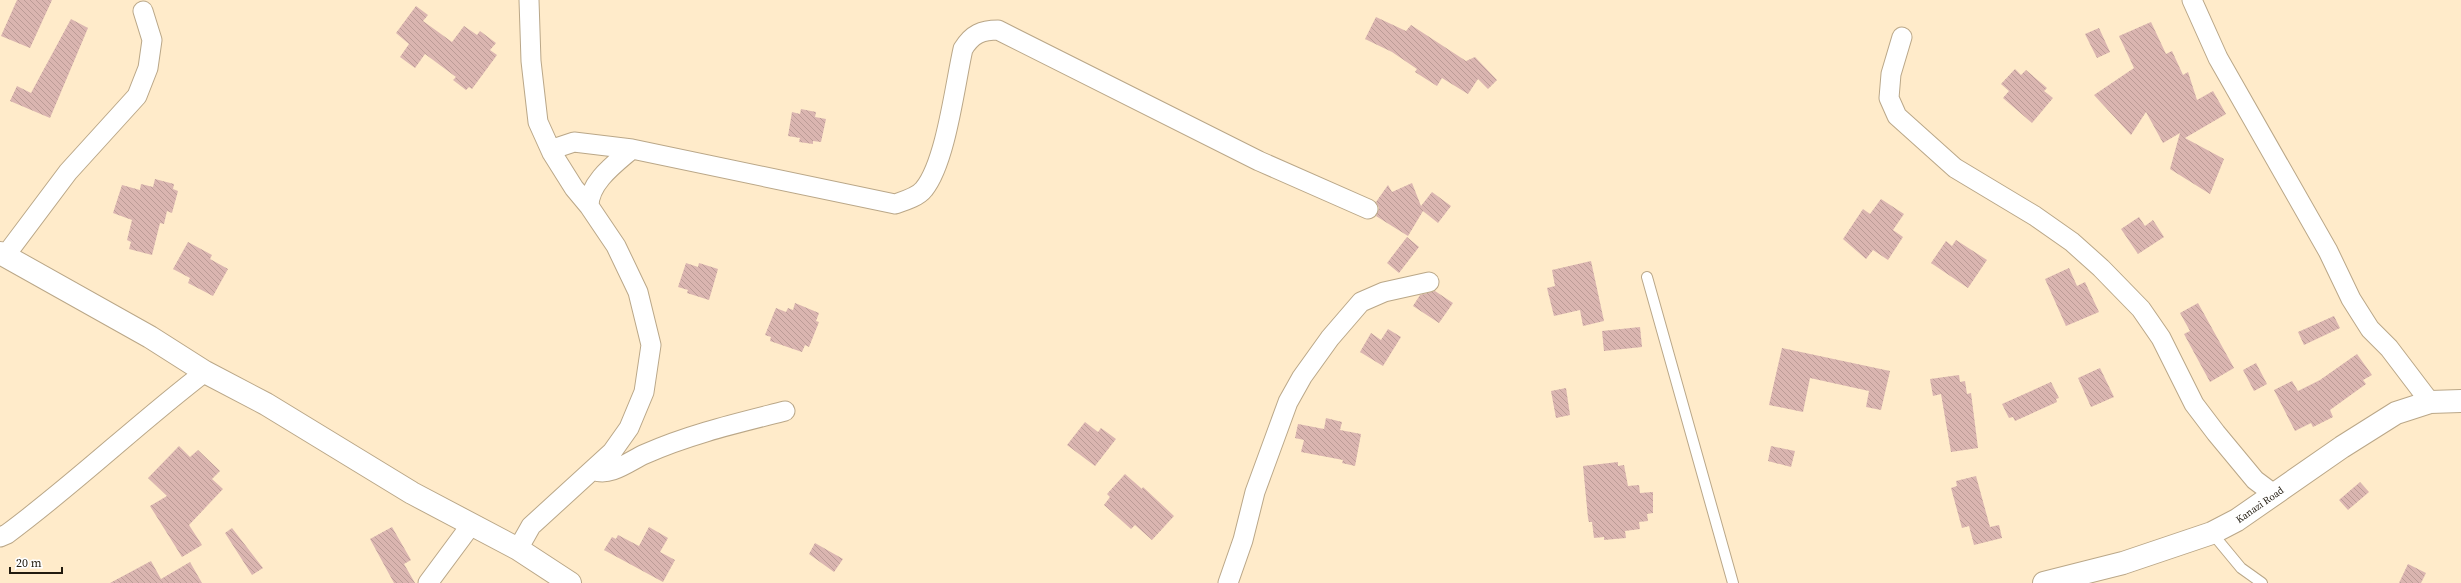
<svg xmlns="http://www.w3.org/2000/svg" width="2461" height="583" font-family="'Source Serif 4',serif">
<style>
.building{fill:url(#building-back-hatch)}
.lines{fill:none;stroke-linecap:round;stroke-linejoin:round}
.service-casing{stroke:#baa788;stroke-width:12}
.minor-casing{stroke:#baa788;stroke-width:21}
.tertiary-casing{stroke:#baa788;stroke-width:24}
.secondary-casing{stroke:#baa788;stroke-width:24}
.service{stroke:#fff;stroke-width:10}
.minor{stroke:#fff;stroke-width:19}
.tertiary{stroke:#fff;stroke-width:22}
.secondary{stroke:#fff;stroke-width:22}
.labels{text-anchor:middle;stroke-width:3;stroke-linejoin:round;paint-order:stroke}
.street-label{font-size:10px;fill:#211a0e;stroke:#fff}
</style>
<defs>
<pattern id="building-back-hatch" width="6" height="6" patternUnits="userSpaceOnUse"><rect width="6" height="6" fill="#dab5b0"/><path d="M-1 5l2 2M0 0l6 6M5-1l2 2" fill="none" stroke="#bb9b96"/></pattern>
</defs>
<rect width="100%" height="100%" fill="#ffebca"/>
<!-- building -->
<path class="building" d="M17,0H52L30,48L1,36Z
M416,6L428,15L423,21L452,42L464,26L477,35L480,31L496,43L490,50L497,55L472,89L469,87L466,90L453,80L456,77L425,54L415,68L400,57L409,44L396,33Z
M1376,17L1406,31L1411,25L1466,61L1475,57L1497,80L1488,89L1478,79L1468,94L1442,78L1437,86L1415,72L1417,69L1392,52L1365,39Z
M71,19L88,28L50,118L10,101L17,86L31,93Z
M2151,22L2166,54L2172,51L2183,75L2188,72L2197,100L2213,91L2226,114L2185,138L2224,159L2210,194L2170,169L2180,133L2163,143L2146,112L2131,135L2094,95L2134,68L2119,36Z
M2099,28L2110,52L2097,58L2085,34Z
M2015,69L2021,75L2026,70L2047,88L2044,91L2053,98L2032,123L2003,98L2009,91L2001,84Z
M801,109L816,112L815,117L826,119L821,142L813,141V144L799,142L800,138L788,136L792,112L800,114Z
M155,179L174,184L173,189L178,191L172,213L167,211L164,224L160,223L152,255L129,249L131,242L127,240L132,220L113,213L122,185L140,190L141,184L153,187Z
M1412,183L1421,206L1432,192L1451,206L1438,223L1423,211L1408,236L1376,216L1379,208L1376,202L1388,185L1392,192Z
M1881,199L1904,214L1893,230L1903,237L1888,260L1873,250L1866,259L1843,239L1863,209L1870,214Z
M2139,217L2145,226L2153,220L2164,237L2138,254L2121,229Z
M1407,237L1419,247L1399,273L1387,263Z
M1956,240L1987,260L1968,288L1931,263L1946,241L1952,246Z
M188,242L212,255L210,259L228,269L213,296L188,283L190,278L173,269Z
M1591,261L1604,321L1583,326L1580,310L1554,316L1547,288L1555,286L1552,270Z
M686,263L698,267L699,263L718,269L709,300L687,293L688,290L678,287Z
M2069,268L2077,286L2085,282L2099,312L2066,326L2045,279Z
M1435,291L1453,303L1439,323L1413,306L1420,295Z
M795,303L819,313L816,321L819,322L809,347L805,345L802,352L770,341L771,337L765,335L776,308L786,312L788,308L793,310Z
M2198,303L2234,368L2210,382L2184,334L2190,331L2180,313Z
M2334,316L2340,328L2304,345L2298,332Z
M1640,327L1642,347L1604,351L1602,331Z
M1388,329L1401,337L1383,366L1360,352L1371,333L1381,340Z
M1782,348L1890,371L1881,410L1866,407L1869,391L1810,378L1803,412L1769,405Z
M2357,354L2372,375L2363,380L2366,384L2330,410L2333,417L2313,427L2311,423L2295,431L2274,390L2292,381L2298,391L2320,380Z
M2256,363L2267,384L2254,391L2243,370Z
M2100,368L2114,397L2091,407L2078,378Z
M1959,375L1960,382L1965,381L1967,394L1971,393L1978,448L1951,452L1941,394L1933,396L1930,379Z
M2051,382L2059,398L2056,399L2057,402L2015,421L2013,417L2009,418L2002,404Z
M1566,388L1570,415L1556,418L1551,391Z
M1326,418L1342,422L1340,430L1361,434L1355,466L1342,463L1343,460L1301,452L1304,440L1295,438L1298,424L1324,429Z
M1085,422L1098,432L1101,428L1116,439L1095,466L1067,445Z
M179,446L190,457L198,450L220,471L212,479L223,489L189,525L202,545L182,557L150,506L167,496L148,478Z
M1771,446L1795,451L1791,467L1768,461Z
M1618,462V466L1624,465L1628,486L1639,485L1640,493L1653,492V513L1647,514L1648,521L1639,522L1640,529L1625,531L1626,538L1604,540V537L1594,538L1592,522H1589L1588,518L1583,466Z
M1125,474L1142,489L1143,487L1174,516L1152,540L1135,525L1131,529L1104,505L1110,497L1107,494Z
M1976,476L1990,527L1999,525L2002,538L1974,545L1969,526L1962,528L1951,488L1957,486L1956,481Z
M2360,482L2369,492L2348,510L2339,500Z
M392,527L411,560L404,564L415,583H394L370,539Z
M649,527L668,538L660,552L675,560L663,582L604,550L612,537L616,539L618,535L639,546Z
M232,528L263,568L252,575L225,533Z
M815,543L843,559L834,572L809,554Z
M151,561L161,579L190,562L202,583H110Z
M2408,564L2426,573L2421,583H2399Z"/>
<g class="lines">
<defs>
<path id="service" d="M1647,277L1733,583
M2212,533L2241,568L2262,583"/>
<path id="minor" d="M2192,0L2218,58L2328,251L2351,299L2370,329L2389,348L2430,402
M1902,37L1891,74L1889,98L1897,116L1955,168L2035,216L2072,242L2101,268L2141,309L2161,338L2194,404L2216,433L2255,480L2275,495
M552,153L559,147L574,142L632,149L895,204C904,201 918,197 924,189C946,162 955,84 963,49C972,34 982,30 998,30L1259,161L1368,209
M589,206C589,182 616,163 632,149
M5,256L68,172L137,96L148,68L152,40L143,11
M594,470C609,478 631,460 645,454C690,434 738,423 785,411
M0,537L7,534C76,483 137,424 205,372
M518,549L531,526L612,452L629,428L644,392L651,345L638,292L616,246L589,206L574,188L552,153L538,122L531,61L529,0
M428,583L471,525
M1228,583L1243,540L1255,492L1288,402L1302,377L1330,338L1361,302L1384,292L1429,282"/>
<path id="tertiary" d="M0,253L150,337L205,372L266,404L412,493L518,549L570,583"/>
<g id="secondary">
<path id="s1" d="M2044,583L2123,563L2212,533L2237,520L2342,447L2396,413L2430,402L2461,401"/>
</g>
</defs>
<!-- service casing -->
<use href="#service" class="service-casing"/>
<!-- minor casing -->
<use href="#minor" class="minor-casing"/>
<!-- tertiary casing -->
<use href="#tertiary" class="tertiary-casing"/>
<!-- secondary casing -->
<use href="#secondary" class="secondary-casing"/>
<!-- service -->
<use href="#service" class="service"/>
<!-- minor -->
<use href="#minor" class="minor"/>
<!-- tertiary -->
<use href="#tertiary" class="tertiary"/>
<!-- secondary -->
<use href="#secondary" class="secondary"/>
</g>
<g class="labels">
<!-- street labels -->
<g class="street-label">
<text dy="4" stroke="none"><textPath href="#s1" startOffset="231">Kanazi Road</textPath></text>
</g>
</g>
<!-- scale -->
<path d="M10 567v6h52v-6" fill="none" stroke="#211a0e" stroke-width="2"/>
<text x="16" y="567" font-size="12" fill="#211a0e" stroke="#ffffff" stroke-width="3" paint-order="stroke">20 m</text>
</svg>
